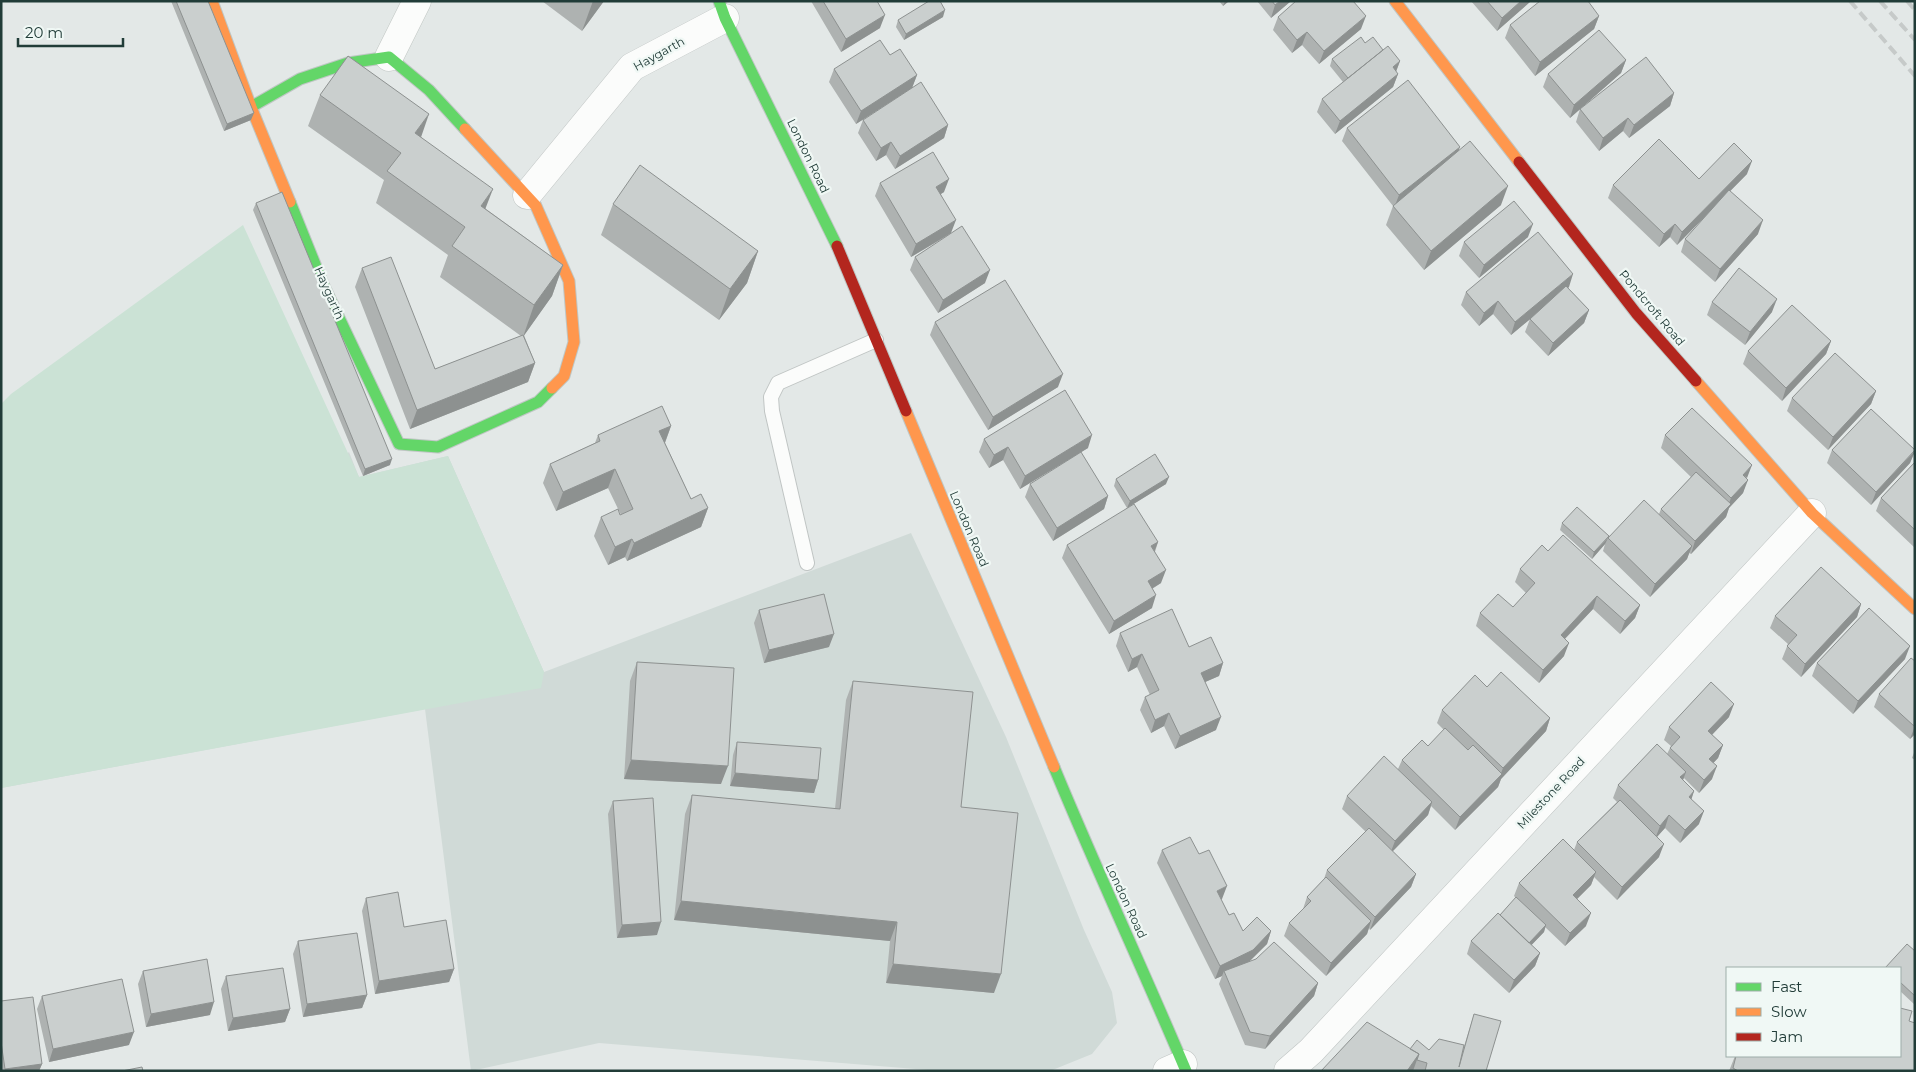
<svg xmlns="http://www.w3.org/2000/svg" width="1916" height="1072" font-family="Montserrat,sans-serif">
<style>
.built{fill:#d0dad7}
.green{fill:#cbe2d5}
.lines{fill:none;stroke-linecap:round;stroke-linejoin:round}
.lane-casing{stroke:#c0c5c4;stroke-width:16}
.street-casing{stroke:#c0c5c4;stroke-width:29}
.fast-casing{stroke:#bfc6c4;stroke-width:13}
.slow-casing{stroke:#bfc6c4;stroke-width:13}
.jam-casing{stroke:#bfc6c4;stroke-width:13}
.lane{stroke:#fbfcfb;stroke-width:14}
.street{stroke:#fbfcfb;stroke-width:28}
.fast{stroke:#63d668;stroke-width:11}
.slow{stroke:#ff974d;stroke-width:11}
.jam{stroke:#b3261e;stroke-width:11}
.rail{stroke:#c6cac9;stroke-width:4;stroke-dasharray:10 5;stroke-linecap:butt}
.wall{fill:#aeb2b1}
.shaded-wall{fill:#8d9190}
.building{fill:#cacfce;stroke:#8d9190}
.labels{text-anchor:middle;stroke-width:4.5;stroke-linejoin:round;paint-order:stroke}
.street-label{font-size:12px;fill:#213c38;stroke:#f0f8f5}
</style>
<rect width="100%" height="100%" fill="#e3e8e7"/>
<!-- built -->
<path class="built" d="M349,452L359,477L448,456L544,672L911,533L1006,737L1084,930L1112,992L1117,1023L1092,1054L1050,1071H940L599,1043L471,1071L425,709L1,788Z"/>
<!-- green -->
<path class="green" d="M243,225L359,477L448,456L544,672L541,688L1,788V404L11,394Z"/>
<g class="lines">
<defs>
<path id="lane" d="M807,563L772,411L771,397L778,383L876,340"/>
<path id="street" d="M389,57L417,1
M527,195L632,67L725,18
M1167,1071L1183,1064
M1288,1071L1311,1051L1812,513"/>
<path id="fast" d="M719,1L725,18L837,246
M251,107L300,79L348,63L389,57L429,90L465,129
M290,202L323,284L399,444L438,447L538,402L552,388
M1054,767C1096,869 1143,969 1186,1071"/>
<path id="slow" d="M212,1L251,107L290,202
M1395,1L1519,162
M465,129L536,206L569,281L574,342L564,376L552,388
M1696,381L1812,513L1915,609
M906,411L1054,767"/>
<path id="jam" d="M1519,162L1636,313L1696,381
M837,246L906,411"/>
</defs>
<!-- lane casing -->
<use href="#lane" class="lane-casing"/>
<!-- street casing -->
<use href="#street" class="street-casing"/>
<!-- fast casing -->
<use href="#fast" class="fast-casing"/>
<!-- slow casing -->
<use href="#slow" class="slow-casing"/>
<!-- jam casing -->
<use href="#jam" class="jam-casing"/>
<!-- lane -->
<use href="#lane" class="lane"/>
<!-- street -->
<use href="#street" class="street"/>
<!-- fast -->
<use href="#fast" class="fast"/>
<!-- slow -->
<use href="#slow" class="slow"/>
<!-- jam -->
<use href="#jam" class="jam"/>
<!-- rail -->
<path class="rail" d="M1850,1L1915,76
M1880,1L1915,40
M1907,1L1915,10"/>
</g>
<!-- wall -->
<path class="wall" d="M171,1H208L251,120L224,131Z
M542,1H604L582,31Z
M811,1H877L880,28L841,52Z
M1219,1H1229L1223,6Z
M1257,1H1291L1271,18Z
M1471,1H1531L1497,31Z
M1599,16L1594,29L1535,76L1505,38L1510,25Z
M943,17L904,40L896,27L898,20Z
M1278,17L1361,29L1319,64L1302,45L1292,53L1273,30Z
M1365,43L1383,50L1400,61L1396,72L1398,74L1393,87L1335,134L1317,112L1322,99L1343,82L1330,66L1332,59Z
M890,55L917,75L912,88L856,124L829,82L834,69Z
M1626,60L1621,73L1570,118L1543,87L1548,74Z
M1674,93L1670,106L1629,138L1623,131L1599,151L1576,122L1580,109Z
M320,95L421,137L486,209L563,265L552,296L524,335L535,363L528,382L410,429L355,287L362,268L435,369L521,336L440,277L448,255L376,203L384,180L308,126Z
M863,120L948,125L944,138L895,169L886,155L876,161L858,133Z
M1347,128L1459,150L1501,205L1424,270L1386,225L1393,206L1342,141Z
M1747,174L1730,191L1758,234L1715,282L1681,252L1685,239L1710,211L1677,245L1670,237L1659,247L1608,198L1613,185L1699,179Z
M880,183L944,192L941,194L951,233L985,283L938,313L910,270L915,257L949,235L911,257L875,196Z
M256,203L390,465L363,476L253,210Z
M613,204L758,251L747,283L719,320L601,235Z
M1528,237L1479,278L1459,256L1464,242Z
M1569,287L1568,288L1589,310L1584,323L1548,356L1525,332L1530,319L1537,313L1511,335L1493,314L1479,326L1461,305L1466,292Z
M1712,302L1772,312L1745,345L1707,315Z
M935,322L1058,387L988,430L930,335Z
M1831,341L1826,354L1782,401L1743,364L1748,351Z
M1876,391L1871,404L1828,450L1787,411L1792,398Z
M671,426L665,443L691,499L708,508L701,527L627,561L625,557L608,565L594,536L601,517L621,515L608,488L556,511L543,483L550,464L595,443L598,435Z
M1665,435L1747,478L1743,493L1729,508L1726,517L1691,554L1689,553L1687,559L1650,597L1603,551L1605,544L1592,559L1560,530L1562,523L1609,536L1659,514L1661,509L1691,477L1661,448Z
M984,439L1088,448L1020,489L1003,460L989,468L979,452Z
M1832,450L1915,451L1910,463L1871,505L1827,463Z
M1915,462V548L1876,511L1881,498Z
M1116,479L1166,484L1127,508L1114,486Z
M1030,484L1108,496L1104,509L1053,541L1025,497Z
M1158,542L1155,552L1161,583L1152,589V608L1109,634L1062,558L1067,545Z
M1548,551L1640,605L1635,618L1620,634L1593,609L1565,639L1564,656L1539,683L1476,626L1480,613L1513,607L1526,593L1515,582L1520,569Z
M1861,604L1857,617L1801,677L1782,659L1788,644L1770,628L1775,616Z
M759,610L829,647L764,663L754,623Z
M1120,633L1189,647L1223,663L1219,676L1205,682L1216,730L1175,749L1164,726L1151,733L1140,710L1145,697L1150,695L1137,667L1128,672L1116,646Z
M1905,659L1853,714L1812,676L1817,663Z
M1915,661V734L1910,739L1874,707L1879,694Z
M637,662L721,784L624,779L630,681Z
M853,681L961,807L994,993L886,983L890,941L674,920L685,814L692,795L835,809L846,700Z
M1487,687L1550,718L1546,731L1501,779L1498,787L1455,830L1431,806L1428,815L1392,852L1416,874L1411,887L1370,930L1369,928L1367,934L1326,976L1284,936L1289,923L1303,909L1307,897L1324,879L1327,870L1366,832L1342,809L1347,796L1398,769L1402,760L1428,746L1444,730L1437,723L1442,710Z
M1729,717L1712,735L1723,745L1718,758L1713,763L1712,779L1699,793L1684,778L1683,780L1694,791L1691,799L1699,824L1680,843L1665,828L1657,837L1659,857L1617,900L1594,877L1591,885L1577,899L1586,926L1565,946L1545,927L1544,932L1531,945L1540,953L1535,966L1509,993L1467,954L1471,941L1500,915L1516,898L1514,896L1519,883L1574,850L1577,842L1617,802L1613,798L1618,785L1667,754L1671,746L1664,740L1669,727Z
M737,742L818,780L814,793L730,786L733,755Z
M1915,750V760L1912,758Z
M613,801L657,935L617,938L608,814Z
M1162,850L1222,899L1221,900L1229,915L1243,931H1271L1267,944L1249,961L1318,983L1314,996L1265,1049L1245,1045L1219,984L1222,976L1215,979L1157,863Z
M366,898L404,927L454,969L449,982L375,994L362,911Z
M298,941L367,995L362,1008L303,1017L293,954Z
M1915,951V1005L1900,991V968Z
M143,971L210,1015L146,1027L138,984Z
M226,976L290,1009L285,1022L228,1031L221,989Z
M42,996L129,1045L49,1062L37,1009Z
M1,1001L42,1064L39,1071H1Z
M1474,1014L1486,1071H1321L1410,1049L1429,1050L1461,1056Z
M1909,1021L1915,1071H1729L1735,1056H1900Z"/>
<!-- shaded-wall -->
<path class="shaded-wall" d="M593,1H604L582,31Z
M1225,1H1229L1223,6Z
M1280,1H1291L1271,18L1275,5Z
M1521,1H1531L1497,31L1502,18Z
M945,10L943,17L904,40L906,34Z
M885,15L880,28L841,52L846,39Z
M1366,16L1361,29L1319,64L1324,51Z
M1599,16L1594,29L1535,76L1540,62Z
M1307,32L1302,45L1292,53L1297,40Z
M1626,60L1621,73L1570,118L1574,105Z
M1400,61L1395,74L1393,67Z
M1398,74L1393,87L1335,134L1340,121Z
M917,75L912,88L856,124L861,111Z
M1674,93L1670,106L1629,138L1634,125Z
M254,113L251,120L224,131L227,124Z
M429,114L418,146L415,133Z
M1628,118L1623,131L1599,151L1603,138Z
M948,125L944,138L895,169L900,156Z
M891,142L886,155L876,161L881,148Z
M1460,147L1455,160L1394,208L1399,195Z
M1752,161L1747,174L1677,245L1682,232Z
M949,179L944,192L931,200L936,187Z
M1508,186L1501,205L1424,270L1431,251Z
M493,189L481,220V206Z
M956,220L951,233L911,257L916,244Z
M1763,220L1758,234L1715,282L1720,269Z
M1533,224L1528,237L1479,278L1484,265Z
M1675,224L1670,237L1659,247L1664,234Z
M758,251L747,283L719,320L730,289Z
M563,265L552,296L523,337L534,305Z
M990,270L985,283L938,313L943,300Z
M1573,274L1569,287L1511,335L1515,322Z
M1777,299L1772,312L1745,345L1750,332Z
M1498,301L1493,314L1479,326L1484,313Z
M1589,310L1584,323L1548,356L1553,343Z
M1831,341L1826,354L1782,401L1786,388Z
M535,363L528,382L410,429L417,410Z
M1063,374L1058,387L988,430L993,417Z
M1876,391L1871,404L1828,450L1833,437Z
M671,426L664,445L659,431Z
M1092,435L1088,448L1020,489L1025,476Z
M1008,447L1003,460L989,468L994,455Z
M1915,451L1910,463L1871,505L1876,492Z
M392,459L390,465L363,476L365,469Z
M1752,465L1747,478L1743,475Z
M615,469L608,488L556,511L563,492Z
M1169,477L1166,484L1127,508L1130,501Z
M1748,480L1743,493L1729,508L1726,517L1691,554L1695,541L1728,506L1731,498Z
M1108,496L1104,509L1053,541L1057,528Z
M708,508L701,527L627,561L634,543Z
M1608,538L1605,544L1592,559L1594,552Z
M632,539L625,557L608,565L615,547Z
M1158,542L1153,555L1151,546Z
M1692,546L1687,559L1650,597L1655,584Z
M1166,570L1161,583L1143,594L1148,581Z
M1156,595L1152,608L1109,634L1114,621Z
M1597,596L1593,609L1556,648L1561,635Z
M1861,604L1857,617L1801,677L1805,664Z
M1640,605L1635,618L1620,634L1625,621Z
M834,634L829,647L764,663L769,650Z
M1569,643L1564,656L1539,683L1543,670Z
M1910,646L1905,659L1853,714L1858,701Z
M1142,654L1137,667L1128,672L1132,659Z
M1223,663L1219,676L1196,686L1201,673Z
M1734,704L1729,717L1703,744L1708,731Z
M1169,713L1164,726L1151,733L1155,720Z
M1221,717L1216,730L1175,749L1180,736Z
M1550,718L1546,731L1501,779L1498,787L1455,830L1460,817L1500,776L1503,768Z
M1915,726V734L1910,739Z
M1723,745L1718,758L1705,772L1709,759Z
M631,760L728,766L721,784L624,779Z
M1717,766L1712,779L1699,793L1704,780Z
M1686,772L1681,785L1680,777Z
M735,773L818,780L814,793L730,786Z
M1694,791L1690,804L1689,797Z
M1432,802L1428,815L1390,854L1395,841Z
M1704,811L1699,824L1680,843L1685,830Z
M1669,815L1665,828L1655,839L1660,826Z
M1664,844L1659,857L1617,900L1622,887Z
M1596,872L1591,885L1568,908L1573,895Z
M1416,874L1411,887L1370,930L1375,917Z
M1227,886L1222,899L1213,904L1217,891Z
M681,901L897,922L890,941L674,920Z
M1591,913L1586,926L1565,946L1570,933Z
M1371,921L1367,934L1326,976L1331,963Z
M661,922L657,935L617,938L622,925Z
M1546,925L1544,932L1523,954L1525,947Z
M1271,931L1267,944L1248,963L1224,971L1222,976L1215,979L1220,966Z
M1540,953L1535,966L1509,993L1514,980Z
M893,964L1001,974L994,993L886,983Z
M454,969L449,982L375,994L379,981Z
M1318,983L1314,996L1265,1049L1270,1036Z
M367,995L362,1008L303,1017L307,1004Z
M214,1002L210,1015L146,1027L151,1014Z
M290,1009L285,1022L228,1031L233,1018Z
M134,1032L129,1045L49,1062L53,1049Z
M1419,1054L1413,1071H1407Z
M42,1064L39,1071H4L5,1069Z"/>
<!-- building -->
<path class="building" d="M176,1H208L254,113L227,124Z
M823,1H877L885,15L846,39Z
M929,1H940L945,10L906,34L898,20Z
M1272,1H1280L1275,5Z
M1296,1H1353L1366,16L1324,51L1307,32L1297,40L1278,17Z
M1487,1H1521L1502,18Z
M1540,1H1588L1599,16L1540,62L1510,25Z
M1599,30L1626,60L1574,105L1548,74Z
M1361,37L1365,43L1373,37L1383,50L1348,78L1332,59Z
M880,40L890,55L900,49L917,75L861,111L834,69Z
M1388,46L1400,61L1393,67L1398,74L1340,121L1322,99Z
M348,56L429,114L415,133L493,189L481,206L563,265L534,305L452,246L465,227L387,171L401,153L320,95Z
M1646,57L1674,93L1634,125L1628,118L1603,138L1580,109Z
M1408,80L1460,147L1399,195L1347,128Z
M921,82L948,125L900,156L891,142L881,148L863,120Z
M1659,139L1699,179L1734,143L1752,161L1682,232L1675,224L1664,234L1613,185Z
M1470,141L1508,186L1431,251L1393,206Z
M933,152L949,179L936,187L956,220L916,244L880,183Z
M640,165L758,251L730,289L613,204Z
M1729,190L1763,220L1720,269L1685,239Z
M282,192L392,459L365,469L256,203Z
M1514,201L1533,224L1484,265L1464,242Z
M962,226L990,270L943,300L915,257Z
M1538,232L1573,274L1515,322L1498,301L1484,313L1466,292Z
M391,257L435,369L523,335L535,363L417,410L362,268Z
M1739,268L1777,299L1750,332L1712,302Z
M1005,280L1063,374L993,417L935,322Z
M1566,286L1589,310L1553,343L1530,319Z
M1792,305L1831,341L1786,388L1748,351Z
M1835,353L1876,391L1833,437L1792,398Z
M1065,390L1092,435L1025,476L1008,447L994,455L984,439Z
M662,406L671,426L659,431L691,499L701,494L708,508L634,543L632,539L615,547L601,517L618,509L620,515L633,509L615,469L563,492L550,464L600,441L598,435Z
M1692,408L1752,465L1743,475L1748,480L1731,498L1665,435Z
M1871,409L1915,450L1876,492L1832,450Z
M1081,452L1108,496L1057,528L1030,484Z
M1155,454L1169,477L1130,501L1116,479Z
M1915,462V530L1881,498Z
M1696,472L1731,504L1695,541L1661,509Z
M1644,500L1692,546L1655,584L1608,538Z
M1134,504L1158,542L1151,546L1166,570L1148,581L1156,595L1114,621L1067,545Z
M1577,507L1609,536L1594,552L1562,523Z
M1563,535L1640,605L1625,621L1597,596L1561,635L1569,643L1543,670L1480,613L1498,594L1513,607L1535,583L1520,569L1542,545L1548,551Z
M1821,567L1861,604L1805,664L1787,646L1797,635L1775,616Z
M824,594L834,634L769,650L759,610Z
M1869,608L1910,646L1858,701L1817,663Z
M1172,609L1189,647L1211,637L1223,663L1201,673L1221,717L1180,736L1169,713L1155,720L1145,697L1159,690L1142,654L1132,659L1120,633Z
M1911,658L1915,661L1914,726L1879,694Z
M637,662L734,668L728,766L631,760Z
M1501,672L1550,718L1503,768L1442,710L1475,675L1487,687Z
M853,681L973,692L961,807L1018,813L1001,974L893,964L897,922L681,901L692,795L840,809Z
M1711,682L1734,704L1708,731L1723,745L1709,759L1717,766L1704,780L1670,748L1680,737L1669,727Z
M1445,728L1468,750L1473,745L1502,774L1460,817L1402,760L1422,740L1428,746Z
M737,742L821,748L818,780L735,773Z
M1657,744L1686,772L1680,777L1694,791L1689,797L1704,811L1685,830L1669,815L1660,826L1618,785Z
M1384,756L1432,802L1395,841L1347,796Z
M653,798L661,922L622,925L613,801Z
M1620,800L1664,844L1622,887L1577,842Z
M1369,828L1416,874L1375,917L1327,870Z
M1190,837L1199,854L1209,850L1227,886L1217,891L1229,915L1234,913L1243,931L1257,917L1271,931L1253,950L1220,966L1162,850Z
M1563,839L1596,872L1573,895L1591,913L1570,933L1519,883Z
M1326,877L1371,921L1331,963L1289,923L1311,901L1307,897Z
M398,892L404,927L446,920L454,969L379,981L366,898Z
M1516,897L1546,925L1529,943L1500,915Z
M1498,913L1540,953L1514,980L1471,941Z
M357,933L367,995L307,1004L298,941Z
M1274,942L1318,983L1270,1036L1250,1032L1224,971L1256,959Z
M1907,944L1915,951V996L1900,982V968H1885Z
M207,959L214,1002L151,1014L143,971Z
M283,968L290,1009L233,1018L226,976Z
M122,979L134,1032L53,1049L42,996Z
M33,997L42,1064L5,1069L1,1042V1001Z
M1900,1008L1912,1011L1909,1021L1915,1023V1071H1738L1733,1068L1736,1056H1900Z
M1474,1014L1501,1021L1486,1071H1425L1427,1063L1417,1060L1419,1054L1410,1049L1417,1040L1429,1050L1439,1039L1464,1045L1459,1067Z
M1367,1022L1419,1054L1407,1071H1321Z
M142,1067L143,1071H122Z"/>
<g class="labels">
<!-- street labels -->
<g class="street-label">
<text transform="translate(659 54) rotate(-29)" y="4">Haygarth</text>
<text transform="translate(808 156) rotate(64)" y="4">London Road</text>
<text transform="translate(329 293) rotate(66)" y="4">Haygarth</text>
<text transform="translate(1652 308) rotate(50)" y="4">Pondcroft Road</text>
<text transform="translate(969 529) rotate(67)" y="4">London Road</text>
<text transform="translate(1551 793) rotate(-47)" y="4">Milestone Road</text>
<text transform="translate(1126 901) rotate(65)" y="4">London Road</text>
</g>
</g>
<!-- border -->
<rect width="1916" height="1072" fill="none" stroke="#213c38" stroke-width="5"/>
<!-- legend -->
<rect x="1726" y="967" width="175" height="90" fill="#f0f8f5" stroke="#9dada9"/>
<rect x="1736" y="983" width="25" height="8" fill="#63d668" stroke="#9dada9"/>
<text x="1771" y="992" font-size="15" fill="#213c38">Fast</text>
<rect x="1736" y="1008" width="25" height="8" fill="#ff974d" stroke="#9dada9"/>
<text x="1771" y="1017" font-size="15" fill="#213c38">Slow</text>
<rect x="1736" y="1033" width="25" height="8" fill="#b3261e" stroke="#9dada9"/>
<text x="1771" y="1042" font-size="15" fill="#213c38">Jam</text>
<!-- scale -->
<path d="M18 38v8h105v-8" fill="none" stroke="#213c38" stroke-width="2.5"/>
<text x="25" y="38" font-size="15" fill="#213c38" stroke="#f0f8f5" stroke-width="4" paint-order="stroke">20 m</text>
</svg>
